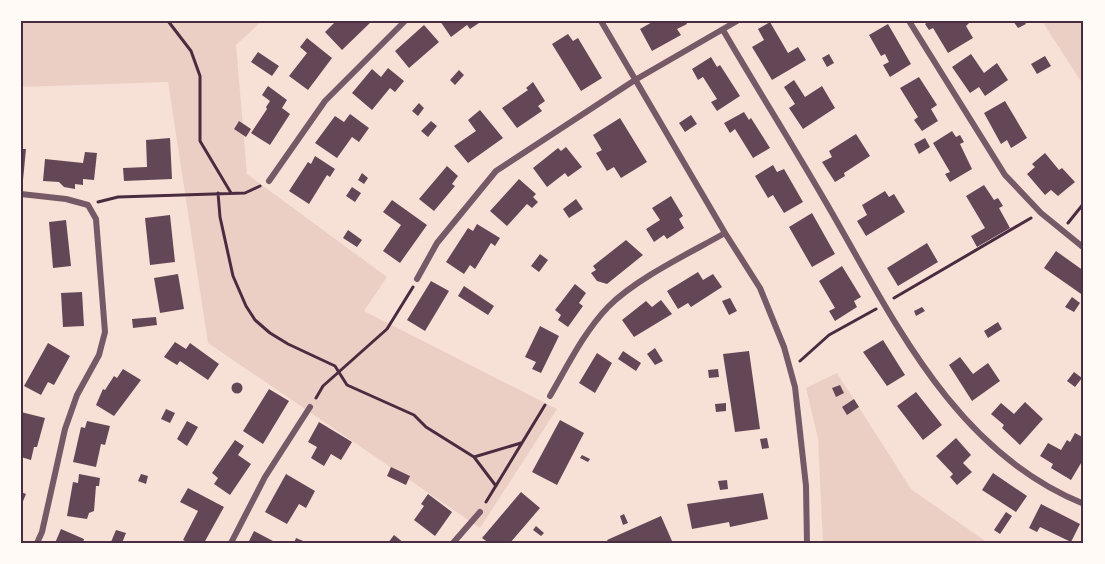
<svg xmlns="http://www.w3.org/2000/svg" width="1105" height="564" font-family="Mulish,sans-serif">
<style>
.green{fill:#ebcfc5}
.building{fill:#644757}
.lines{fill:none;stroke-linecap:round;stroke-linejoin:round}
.path{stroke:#4a2c40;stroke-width:3}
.minor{stroke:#755966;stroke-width:6}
.neatline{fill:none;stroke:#4a2c40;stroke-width:2}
</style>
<rect width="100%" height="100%" fill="#f7e1d7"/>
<!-- green -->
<path class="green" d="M21,21H262L236,45L247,174L387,277L364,311L557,409L480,528L208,343L168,82L21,87Z
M1042,21H1084V86Z
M837,373L911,489L988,543H823L818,439L806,388Z"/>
<!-- building -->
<path class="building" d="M336,21H372L342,50L325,32Z
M440,21H482L470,29L467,25L451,37Z
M654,21H686L687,24L677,29L681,35L652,51L640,29Z
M929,21H971L966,26L973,38L948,53L933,28L929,30L925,24Z
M1013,21H1024L1026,24L1018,28Z
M770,22L788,53L798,47L806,60L772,80L752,47L764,40L758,29Z
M888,24L911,64L890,77L883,65L889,62L885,54L881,56L869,35Z
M424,25L439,42L409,68L395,51Z
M568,34L573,41L578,38L602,78L581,91L552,44Z
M307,38L332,58L308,90L289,76L307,53L300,47Z
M258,52L279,66L272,76L251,62Z
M829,54L834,63L827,67L822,58Z
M971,54L984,73L997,63L1008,80L985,96L979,87L970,93L952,67Z
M1045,56L1051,66L1037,74L1031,64Z
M711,57L717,67L720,65L740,96L717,111L711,102L717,99L703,77L698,80L692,69Z
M388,68L404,81L395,92L390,88L372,110L352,93L372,69L381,77Z
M459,70L464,75L455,85L450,80Z
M919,77L937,105L931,109L938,121L922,131L914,120L918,117L900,88Z
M794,80L805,97L822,86L835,108L803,129L789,108L795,104L784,87Z
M533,82L545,101L538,106L542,111L517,128L502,108L528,90L526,88Z
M268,86L287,100L282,108L290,114L270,145L251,133L267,109L266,107L270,101L262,95Z
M1005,101L1027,138L1011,148L1007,140L1001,144L984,113Z
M419,103L424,108L418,116L412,111Z
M480,110L503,138L468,163L454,146L476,131L468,120Z
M744,112L749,120L751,118L770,148L753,158L735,129L730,133L724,123Z
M350,114L369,128L359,142L352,137L337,158L315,143L335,116L344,122Z
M691,115L697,124L685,132L679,123Z
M620,118L647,162L621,178L614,167L607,171L596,153L602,150L593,135Z
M239,121L251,129L246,137L234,129Z
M431,121L437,126L428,137L421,131Z
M952,131L956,137L960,135L964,142L960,144L972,169L950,182L945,174L950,172L933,143Z
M856,134L870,156L844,173L845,176L835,182L822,162L832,157L829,151Z
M170,138L172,179L124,181L123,168L147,167L146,140Z
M925,138L930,147L919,154L914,144Z
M566,147L582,167L568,177L565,173L547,187L533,168L558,148L561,151Z
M21,149H26L23,180L21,179Z
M85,152L97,153L94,180L83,179V185L75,184V189L64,187L59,182L43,181L45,159L83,163Z
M1045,153L1059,170L1062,168L1075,182L1058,196L1051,190L1045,195L1027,174L1035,167L1032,164Z
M315,156L335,169L330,177L327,175L309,204L289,191L308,162L311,164Z
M773,165L777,172L784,169L803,202L784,213L773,195L768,198L755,176Z
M447,166L458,176L452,184L455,186L434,211L419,199Z
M362,173L368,178L364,184L358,180Z
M519,179L536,194L533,197L538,202L532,208L527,204L507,226L490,211Z
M984,185L994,200L998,198L1003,206L999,208L1010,228L977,247L971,236L985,228L966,196Z
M352,187L361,193L355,202L346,196Z
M885,191L889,197L894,194L905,212L866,236L857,221L867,215L862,205Z
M671,196L683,216L679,219L684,228L667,239L664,235L654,242L646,229L660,220L652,208Z
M576,199L583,209L569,218L563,209Z
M392,200L427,225L400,263L383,251L401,225L383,212Z
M812,213L835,254L812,267L789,227Z
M170,215L175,262L150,265L145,218Z
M66,220L71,266L53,268L49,222Z
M477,224L500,238L495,246L491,243L475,269L470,265L464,274L446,262L468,228L473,231Z
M348,230L362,240L357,247L343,238Z
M626,240L643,255L607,284L597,281L591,273L596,270L593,266Z
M927,243L938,262L898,286L887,268Z
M1056,251L1084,271V296L1044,268Z
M540,254L548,260L539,272L531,266Z
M842,266L861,297L854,301L857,307L835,321L829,311L835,308L819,281Z
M698,272L703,280L713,274L722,287L691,307L688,303L678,309L667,291Z
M178,274L184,309L160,313L154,278Z
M431,281L449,291L425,331L407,320Z
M575,284L586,293L579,303L583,306L568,327L558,320L561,315L555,310Z
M464,286L494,306L488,315L458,296Z
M82,292L84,326L63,327L61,293Z
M1072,297L1080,303L1074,312L1065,307Z
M730,298L737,311L729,315L722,301Z
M661,300L672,314L634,337L622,320L646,301L652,307Z
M922,307L925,311L916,316L914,311Z
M156,317L157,325L133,328L132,319Z
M998,322L1002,329L988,338L984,331Z
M540,326L559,336L541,373L532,369L536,362L525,357Z
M883,340L905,375L887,386L863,352Z
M175,342L186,349L190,343L219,364L208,380L180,361L177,365L164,357Z
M48,343L70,356L54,385L48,382L41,395L24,386Z
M655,348L663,361L655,365L647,354Z
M623,351L641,363L636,371L618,359Z
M749,351L760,429L735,432L723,354Z
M597,353L612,363L595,393L579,383Z
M960,357L973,374L988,363L1000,381L972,401L949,365Z
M123,369L141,380L114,416L96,405L103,389L105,390L114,376L117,378Z
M718,369L719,377L709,378L708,370Z
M1074,372L1082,378L1075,387L1067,381Z
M231.5 388a5.5 5.5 0 1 1 11 0a5.5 5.5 0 1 1-11 0Z
M840,385L844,393L836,397L832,388Z
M269,389L289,401L263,444L243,431Z
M916,392L942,425L923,440L897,406Z
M854,399L859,407L847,415L842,407Z
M1025,402L1043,419L1020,445L1002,428L1004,425L991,414L1001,403L1014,414Z
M726,403V411L716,412L715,404Z
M166,409L175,413L170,423L161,419Z
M21,412L45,418L37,447H34L31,460L21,457Z
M560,420L584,433L557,485L532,472Z
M87,421L110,426L105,445L101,444L96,467L73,462L81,427L85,428Z
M187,421L198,427L187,446L177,439Z
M319,422L352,442L341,460L331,454L324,466L311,458L317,447L308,442Z
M1075,433L1084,438V458L1071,480L1051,468L1053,464L1040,456L1048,443L1061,450L1067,440L1070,442Z
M767,438L769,448L762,449L760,439Z
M956,438L971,455L963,463L972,472L957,485L950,477L953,474L936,456Z
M235,440L244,446L238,455L251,464L230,495L214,484L218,478L212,473Z
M582,455L590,459L588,462L580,458Z
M391,467L410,476L406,485L387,476Z
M993,473L1027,496L1016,512L982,490Z
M79,474L100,478L99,486H96L94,511L89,513L87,519L67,516L73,482L78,483Z
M141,474L148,476L146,484L138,481Z
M286,474L315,491L306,508L299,504L287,524L265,512Z
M727,480L728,489L720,490L718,481Z
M188,488L224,507L204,543H189L183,540L198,511L180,502Z
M21,492L26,494L21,506Z
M521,492L540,508L510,543H489L482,538Z
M763,493L768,519L730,527L729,522L692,529L687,504Z
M428,494L452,512L435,536L414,520L424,506L421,504Z
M1041,504L1080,524L1071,542L1040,527L1037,532L1029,528Z
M1006,512L1012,516L1000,534L994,530Z
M624,514L628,523L623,525L620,516Z
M661,516L672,541L666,543H609L607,540Z
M536,526L544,533L541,536L533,530Z
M61,529L84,539L83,543H55Z
M116,530L126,533L122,543L111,542Z
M254,531L273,541L272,543H248Z
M394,535L404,543H388Z
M296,538L308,543H294Z"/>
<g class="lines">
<!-- path -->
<path class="path" d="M168,21L191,51L200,76V141L231,193
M218,193L220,217L233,276L246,306L255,320L270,333L288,344L335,366L347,385L414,415L426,427L474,457L496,486
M98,202L118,197L245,193L260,186
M1068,223L1084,203
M894,298L1031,218
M800,361L829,335L876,309
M316,398L323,386L387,329L413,287
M474,457L521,443
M486,502L545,405"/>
<!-- minor -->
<path class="minor" d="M601,21L725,233L760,288L784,347L795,387L806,486L807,543
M909,21L1005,175L1041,213L1084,248
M723,30C755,85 789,139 821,194C890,311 950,450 1084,504
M269,181L325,101L405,21
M21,194L66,199L88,205L96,219L105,332L99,355L77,395L65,429L42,532L37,543
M417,279L437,243L496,171L635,80L737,21
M550,396C568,365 584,332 608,307C635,279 690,253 725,233
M231,543L265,477L310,407
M453,543L480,512"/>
</g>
<!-- border -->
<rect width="1105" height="564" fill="none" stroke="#fffaf5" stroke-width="45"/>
<rect x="22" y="22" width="1060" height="520" class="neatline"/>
</svg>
